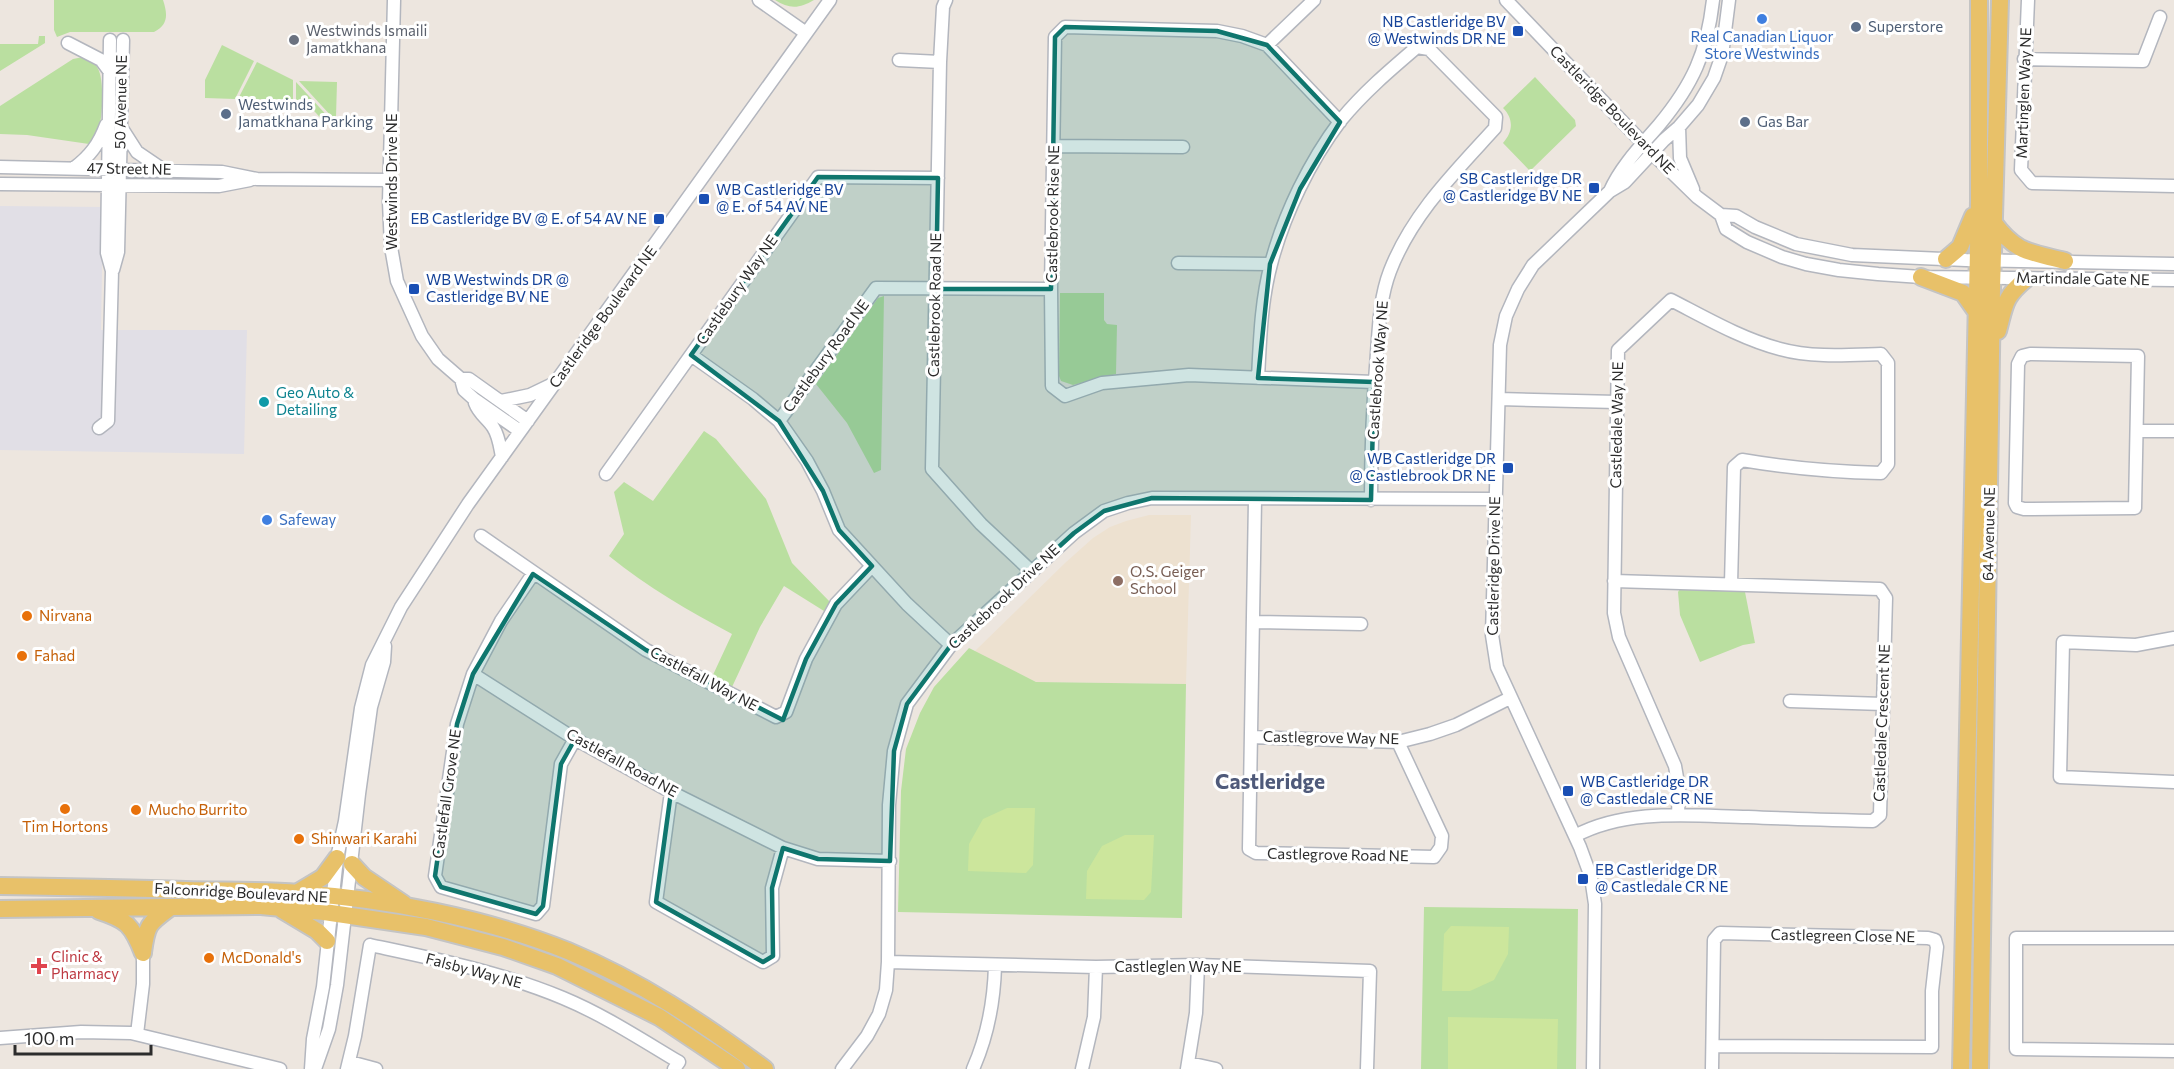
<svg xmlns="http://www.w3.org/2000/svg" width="2174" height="1069" font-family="Commissioner,sans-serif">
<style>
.industrial{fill:#e1dfe6}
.education{fill:#ede1d0}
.green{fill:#badfa0}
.pitch{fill:#cce69c}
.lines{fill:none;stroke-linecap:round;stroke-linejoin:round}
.minor-casing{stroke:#b3b6be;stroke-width:15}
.major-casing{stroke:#c4c4c4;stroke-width:20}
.minor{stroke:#fff;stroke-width:12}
.major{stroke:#e8c169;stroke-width:16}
.marked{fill:#0f766e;fill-opacity:0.2;stroke:#0f766e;stroke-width:4.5;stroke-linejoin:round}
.shop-dot{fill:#3f7fe0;stroke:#fff;stroke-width:2}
.service-dot{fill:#5c6f8a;stroke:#fff;stroke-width:2}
.transit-dot{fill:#1a4fb4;stroke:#fff;stroke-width:2}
.worship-dot{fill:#6b7280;stroke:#fff;stroke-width:2}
.culture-dot{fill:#0f9aa8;stroke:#fff;stroke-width:2}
.education-dot{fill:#8d6e63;stroke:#fff;stroke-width:2}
.food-dot{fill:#e8710a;stroke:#fff;stroke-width:2}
.health-dot{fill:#e0444e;stroke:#fff;stroke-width:2}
.labels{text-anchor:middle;stroke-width:6;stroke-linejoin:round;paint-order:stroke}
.transit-label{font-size:15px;fill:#164399;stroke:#fff;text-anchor:end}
.service-label{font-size:15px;fill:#4e5e75;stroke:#fff;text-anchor:start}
.worship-label{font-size:15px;fill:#5b616d;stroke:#fff;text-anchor:start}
.shop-label{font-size:15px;fill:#366cbe;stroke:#fff}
.street-label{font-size:15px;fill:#2c2c2c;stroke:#fff}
.culture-label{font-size:15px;fill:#0d838f;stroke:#fff;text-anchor:start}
.education-label{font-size:15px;fill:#785e54;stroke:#fff;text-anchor:start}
.food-label{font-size:15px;fill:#c56008;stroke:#fff;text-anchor:start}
.health-label{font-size:15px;fill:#be3a42;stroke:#fff;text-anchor:start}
.district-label{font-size:21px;font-weight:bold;fill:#4f5a7a;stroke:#fff}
</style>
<rect width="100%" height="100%" fill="#ede6df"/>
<!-- industrial -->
<path class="industrial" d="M0,206L103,207L101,330H247L244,454L0,450Z"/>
<!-- education -->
<path class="education" d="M1149,515H1191L1186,684L1036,682L974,652L1065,563L1093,538L1110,527L1126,521Z"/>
<!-- green -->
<path class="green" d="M54,0H163C168,15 168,25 154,32H70L57,37L54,30Z
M775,0H814C799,9 789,9 775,0Z
M39,36H45V43L0,71V44H38Z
M222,45L254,61L235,99L205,98V80Z
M83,57C90,60 95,62 98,69C104,78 103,116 99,127C97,133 93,139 89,144L27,135L0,134V106L73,59Z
M257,62L293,80V100L238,99Z
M1535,77L1575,120L1576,126L1530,171L1503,143C1513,132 1514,119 1503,108Z
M299,81L337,82L336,117H332Z
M296,82L332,121V125H327L304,100H296Z
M1060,293H1104V320L1107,324L1117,325L1116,374L1073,385L1061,381L1059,376Z
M884,296L881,470L874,473L847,423L816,384L878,298Z
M704,431L716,439L766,499L792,563L830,602L824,611L784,586L760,627L732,687L712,677L732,634C689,611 647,587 609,556L624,534L614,492L624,482L653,501Z
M1680,589L1745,592L1755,643L1743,645L1700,662L1680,615L1678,592Z
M969,648L1036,682L1186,684L1182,918L898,912L901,791L906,749L920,713L934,687Z
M1424,907L1578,909L1576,1069H1421Z"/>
<!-- pitch -->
<path class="pitch" d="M1007,808H1035L1033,865L1026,873L968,871L969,844L983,819Z
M1125,835H1154L1151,892L1144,900L1086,899L1087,871L1102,846Z
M1451,926L1509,927L1508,954L1494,980L1470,991H1442L1444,934Z
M1448,1017L1558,1019L1557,1069H1448Z"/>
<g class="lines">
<defs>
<path id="minor" d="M394,0L389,202L391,247L397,281L422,336L438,359L461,379L464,390L474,399L520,431
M759,0L806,33
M946,0L943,7L940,62L932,469L981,524L1031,571
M1506,0L1659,160L1697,197L1721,215L1726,229L1747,242L1782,257L1806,264L1839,270L1878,274L1921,277L2174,280
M2028,0L2021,170L2032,183L2174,186
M68,43L101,60L110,72
M1267,45L1314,0
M2024,59L2143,61L2160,17
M899,60L940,62
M1340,122L1267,45L1242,36L1217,31L1065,27L1055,37L1051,289L1052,386L1065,396L1102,383L1189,375L1374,382
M121,127L137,152L162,169
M1679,127L1680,158L1693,189
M1055,146L1183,147
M0,167L222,172L257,179L390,180
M74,168C90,156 99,144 106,125
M0,184L219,186L250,180
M1610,191C1621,166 1641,146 1659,125C1693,84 1707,53 1713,0
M1721,215L1736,216L1755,227L1796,244L1852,255L1966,260L2174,264
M1178,263L1270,264
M113,270L118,252L123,40
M2030,354L2138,356L2135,508L2024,509L2017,507L2015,503L2018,364L2022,356Z
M691,355L753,399L779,421L807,461L823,491L839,530L907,604L951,645
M1258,378C1260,340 1261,301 1271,264C1284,214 1310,161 1341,120C1363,93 1390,70 1417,47L1429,49L1496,117L1495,128C1455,172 1412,214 1390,271C1380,297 1379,325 1377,353C1373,401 1371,451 1371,500
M461,379H469L528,421
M1499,399L1617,402
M501,401L530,395L555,383
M475,403C479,414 487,418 493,427C499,436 500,447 502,457
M779,421L876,288L1051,289
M99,428L108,421L112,271L107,253L110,40
M2137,431H2174
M606,474L818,177L938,178
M1255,500L1249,849L1256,853L1434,857L1441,847L1442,836L1398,742
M481,536L646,650L776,717L786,712L806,659L836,604L872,566
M533,574L501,621L473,674L575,739L671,792L783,848L818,859L890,861
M1253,622L1361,624
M2174,638L2136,645L2063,642L2060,777L2174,782
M473,674L457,724L435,876L441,887L536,914L543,906L561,764L575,739
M1790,701L1883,704
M1251,737L1398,742L1430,734L1456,725L1510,698
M671,792L656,902L763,962L773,956L772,888L783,848
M1678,814L1679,789L1675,766L1619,637L1614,613L1618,350L1671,300C1706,318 1742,339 1780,349C1812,358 1849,355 1881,354L1888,363V464L1881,473C1834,472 1789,468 1742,460L1734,467L1731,584
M1575,836C1627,808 1692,816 1748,817C1789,819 1831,820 1873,821L1880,815L1886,598L1880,589L1614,581
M2174,938H2016V1049L2174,1051
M888,962L1096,967L1198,965L1370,971L1367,1069
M137,1034L143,984V953
M0,1038L81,1032L131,1033L280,1069
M350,1062L376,1069
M1189,1063L1216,1069
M311,1069L313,1039L323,987L337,858L345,821L361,708L372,665L401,607L468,504L830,0
M315,1069L329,1029L337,985L359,794L371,707L384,662L385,646
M347,1069L355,1036L370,945C435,959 501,972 563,998C604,1015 642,1040 679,1062L674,1069
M842,1069L867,1036L879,1014L886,990L888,962L889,805L894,751L907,704L951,645L1074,533L1104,511L1128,503L1152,498L1495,499
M973,1069C988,1035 994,1003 995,966
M1082,1069L1094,1017L1096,967
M1187,1069L1196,1013L1198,965
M1593,1069L1595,904L1591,877L1580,847L1497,667L1492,635L1500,345L1506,316L1518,289L1533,265L1610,191L1625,182L1664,140L1679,127L1698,105L1714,78L1722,55L1729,0
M1712,1069L1714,940L1720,933L1928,938L1935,940L1937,947L1932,991V1047L1713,1046"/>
<path id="major" d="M1994,223C2017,254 2031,252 2065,261
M1946,259L1960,247L1973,216
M1921,277L1963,293L1975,310
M1998,331C2005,305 2004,297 2026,279
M352,864L364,877L404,904
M0,886C62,887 124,888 186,890C223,891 261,890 299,893C387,899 486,918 568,951C640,981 703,1023 765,1069
M298,892L323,877L337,858
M0,909L261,906L324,912L426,927L503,947L557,966L659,1017L737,1069
M282,910L317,931L327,941
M99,911C127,920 132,925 143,953
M143,952C147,924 148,924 171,907
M1961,1069L1979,201V0
M1980,1069L1992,289L2000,0"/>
</defs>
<!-- minor casing -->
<use href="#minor" class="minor-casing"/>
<!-- major casing -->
<use href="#major" class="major-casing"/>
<!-- minor -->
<use href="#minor" class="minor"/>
<!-- major -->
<use href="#major" class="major"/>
</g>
<!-- marked area -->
<path class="marked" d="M1065,27L1217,31L1267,45L1340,122L1300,189L1270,264L1258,378L1374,382L1371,500L1152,498L1104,511L1074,533L951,645L907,704L894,751L890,861L818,859L783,848L772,888L773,956L763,962L656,902L671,792L575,739L561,764L543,906L536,914L441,887L435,876L457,724L473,674L533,574L646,650L783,720L806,659L836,604L872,566L839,530L823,491L779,421L691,355L818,177L938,178L936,289H1051L1055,37Z"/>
<!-- markers -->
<g class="shop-dot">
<circle cx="1762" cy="19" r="6"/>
<circle cx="267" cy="520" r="6"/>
</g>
<g class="service-dot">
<circle cx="1856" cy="27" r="6"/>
<circle cx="226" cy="114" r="6"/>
<circle cx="1745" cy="122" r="6"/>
</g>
<g class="transit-dot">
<rect x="1512" y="25" width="12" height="12" rx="3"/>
<rect x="1588" y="182" width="12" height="12" rx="3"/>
<rect x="698" y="193" width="12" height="12" rx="3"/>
<rect x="653" y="213" width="12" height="12" rx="3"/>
<rect x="408" y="283" width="12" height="12" rx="3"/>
<rect x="1502" y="462" width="12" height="12" rx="3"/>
<rect x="1562" y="785" width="12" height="12" rx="3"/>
<rect x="1577" y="873" width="12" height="12" rx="3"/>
</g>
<circle class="worship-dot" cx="294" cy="40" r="6"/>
<circle class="culture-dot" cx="264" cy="402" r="6"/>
<circle class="education-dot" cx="1118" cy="581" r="6"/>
<g class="food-dot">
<circle cx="27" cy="616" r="6"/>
<circle cx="22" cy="656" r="6"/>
<circle cx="65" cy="809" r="6"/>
<circle cx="136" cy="810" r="6"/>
<circle cx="299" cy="839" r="6"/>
<circle cx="209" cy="958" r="6"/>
</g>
<path class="health-dot" d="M36 957h6v6h6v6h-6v6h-6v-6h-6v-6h6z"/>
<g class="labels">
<!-- transit labels -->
<g class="transit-label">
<text x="1506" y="27">NB Castleridge BV<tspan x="1506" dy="17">@ Westwinds DR NE</tspan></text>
<text x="1582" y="184">SB Castleridge DR<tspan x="1582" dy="17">@ Castleridge BV NE</tspan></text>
<text x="716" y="195" text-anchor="start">WB Castleridge BV<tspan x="716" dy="17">@ E. of 54 AV NE</tspan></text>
<text x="647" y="224">EB Castleridge BV @ E. of 54 AV NE</text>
<text x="426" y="285" text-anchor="start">WB Westwinds DR @<tspan x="426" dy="17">Castleridge BV NE</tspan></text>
<text x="1496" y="464">WB Castleridge DR<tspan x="1496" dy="17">@ Castlebrook DR NE</tspan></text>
<text x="1580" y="787" text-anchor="start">WB Castleridge DR<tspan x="1580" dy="17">@ Castledale CR NE</tspan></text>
<text x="1595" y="875" text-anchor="start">EB Castleridge DR<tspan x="1595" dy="17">@ Castledale CR NE</tspan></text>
</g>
<!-- service labels -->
<g class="service-label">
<text x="1868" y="32">Superstore</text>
<text x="238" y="110">Westwinds<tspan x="238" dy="17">Jamatkhana Parking</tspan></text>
<text x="1757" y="127">Gas Bar</text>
</g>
<!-- worship labels -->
<g class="worship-label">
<text x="306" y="36">Westwinds Ismaili<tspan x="306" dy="17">Jamatkhana</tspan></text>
</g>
<!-- shop labels -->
<g class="shop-label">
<text x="1762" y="42">Real Canadian Liquor<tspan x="1762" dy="17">Store Westwinds</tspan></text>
<text x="279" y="525" text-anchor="start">Safeway</text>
</g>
<!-- street labels -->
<g class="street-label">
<text transform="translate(2024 93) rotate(-88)" y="5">Martinglen Way NE</text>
<text transform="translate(121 102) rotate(-89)" y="5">50 Avenue NE</text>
<text transform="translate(1612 110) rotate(46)" y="5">Castleridge Boulevard NE</text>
<text transform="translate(129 169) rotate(1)" y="5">47 Street NE</text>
<text transform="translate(392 182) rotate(-90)" y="5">Westwinds Drive NE</text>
<text transform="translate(1053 214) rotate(-89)" y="5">Castlebrook Rise NE</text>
<text transform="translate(2083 279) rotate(1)" y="5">Martindale Gate NE</text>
<text transform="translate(737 290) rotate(-55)" y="5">Castlebury Way NE</text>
<text transform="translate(935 305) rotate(-89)" y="5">Castlebrook Road NE</text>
<text transform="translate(603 317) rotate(-54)" y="5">Castleridge Boulevard NE</text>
<text transform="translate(826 356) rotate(-54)" y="5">Castlebury Road NE</text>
<text transform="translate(1378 370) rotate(-86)" y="5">Castlebrook Way NE</text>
<text transform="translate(1617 425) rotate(-89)" y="5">Castledale Way NE</text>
<text transform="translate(1989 534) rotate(-89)" y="5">64 Avenue NE</text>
<text transform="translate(1494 566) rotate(-89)" y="5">Castleridge Drive NE</text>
<text transform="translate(1004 597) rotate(-43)" y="5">Castlebrook Drive NE</text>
<text transform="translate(704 679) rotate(28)" y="5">Castlefall Way NE</text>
<text transform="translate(1882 723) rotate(-88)" y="5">Castledale Crescent NE</text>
<text transform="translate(1331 738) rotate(1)" y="5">Castlegrove Way NE</text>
<text transform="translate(622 763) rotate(29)" y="5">Castlefall Road NE</text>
<text transform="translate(447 794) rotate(-82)" y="5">Castlefall Grove NE</text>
<text transform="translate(1338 855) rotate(1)" y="5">Castlegrove Road NE</text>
<text transform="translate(241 893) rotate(3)" y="5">Falconridge Boulevard NE</text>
<text transform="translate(1843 936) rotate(1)" y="5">Castlegreen Close NE</text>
<text x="1178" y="972">Castleglen Way NE</text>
<text transform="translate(474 971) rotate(15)" y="5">Falsby Way NE</text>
</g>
<!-- culture labels -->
<g class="culture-label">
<text x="276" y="398">Geo Auto &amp;<tspan x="276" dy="17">Detailing</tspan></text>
</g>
<!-- education labels -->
<g class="education-label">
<text x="1130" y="577">O.S. Geiger<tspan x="1130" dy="17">School</tspan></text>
</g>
<!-- food labels -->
<g class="food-label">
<text x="39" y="621">Nirvana</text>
<text x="34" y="661">Fahad</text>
<text x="148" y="815">Mucho Burrito</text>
<text x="65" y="832" text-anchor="middle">Tim Hortons</text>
<text x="311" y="844">Shinwari Karahi</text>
<text x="221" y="963">McDonald's</text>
</g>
<!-- health labels -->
<g class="health-label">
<text x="51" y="962">Clinic &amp;<tspan x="51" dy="17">Pharmacy</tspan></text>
</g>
<!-- district labels -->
<g class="district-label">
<text x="1270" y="789">Castleridge</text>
</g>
</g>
<!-- scale -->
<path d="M15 1045v9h136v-9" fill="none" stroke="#2c2c2c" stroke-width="3"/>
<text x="24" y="1045" font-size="18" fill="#2c2c2c" stroke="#ffffff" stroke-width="4.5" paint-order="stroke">100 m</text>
</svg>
